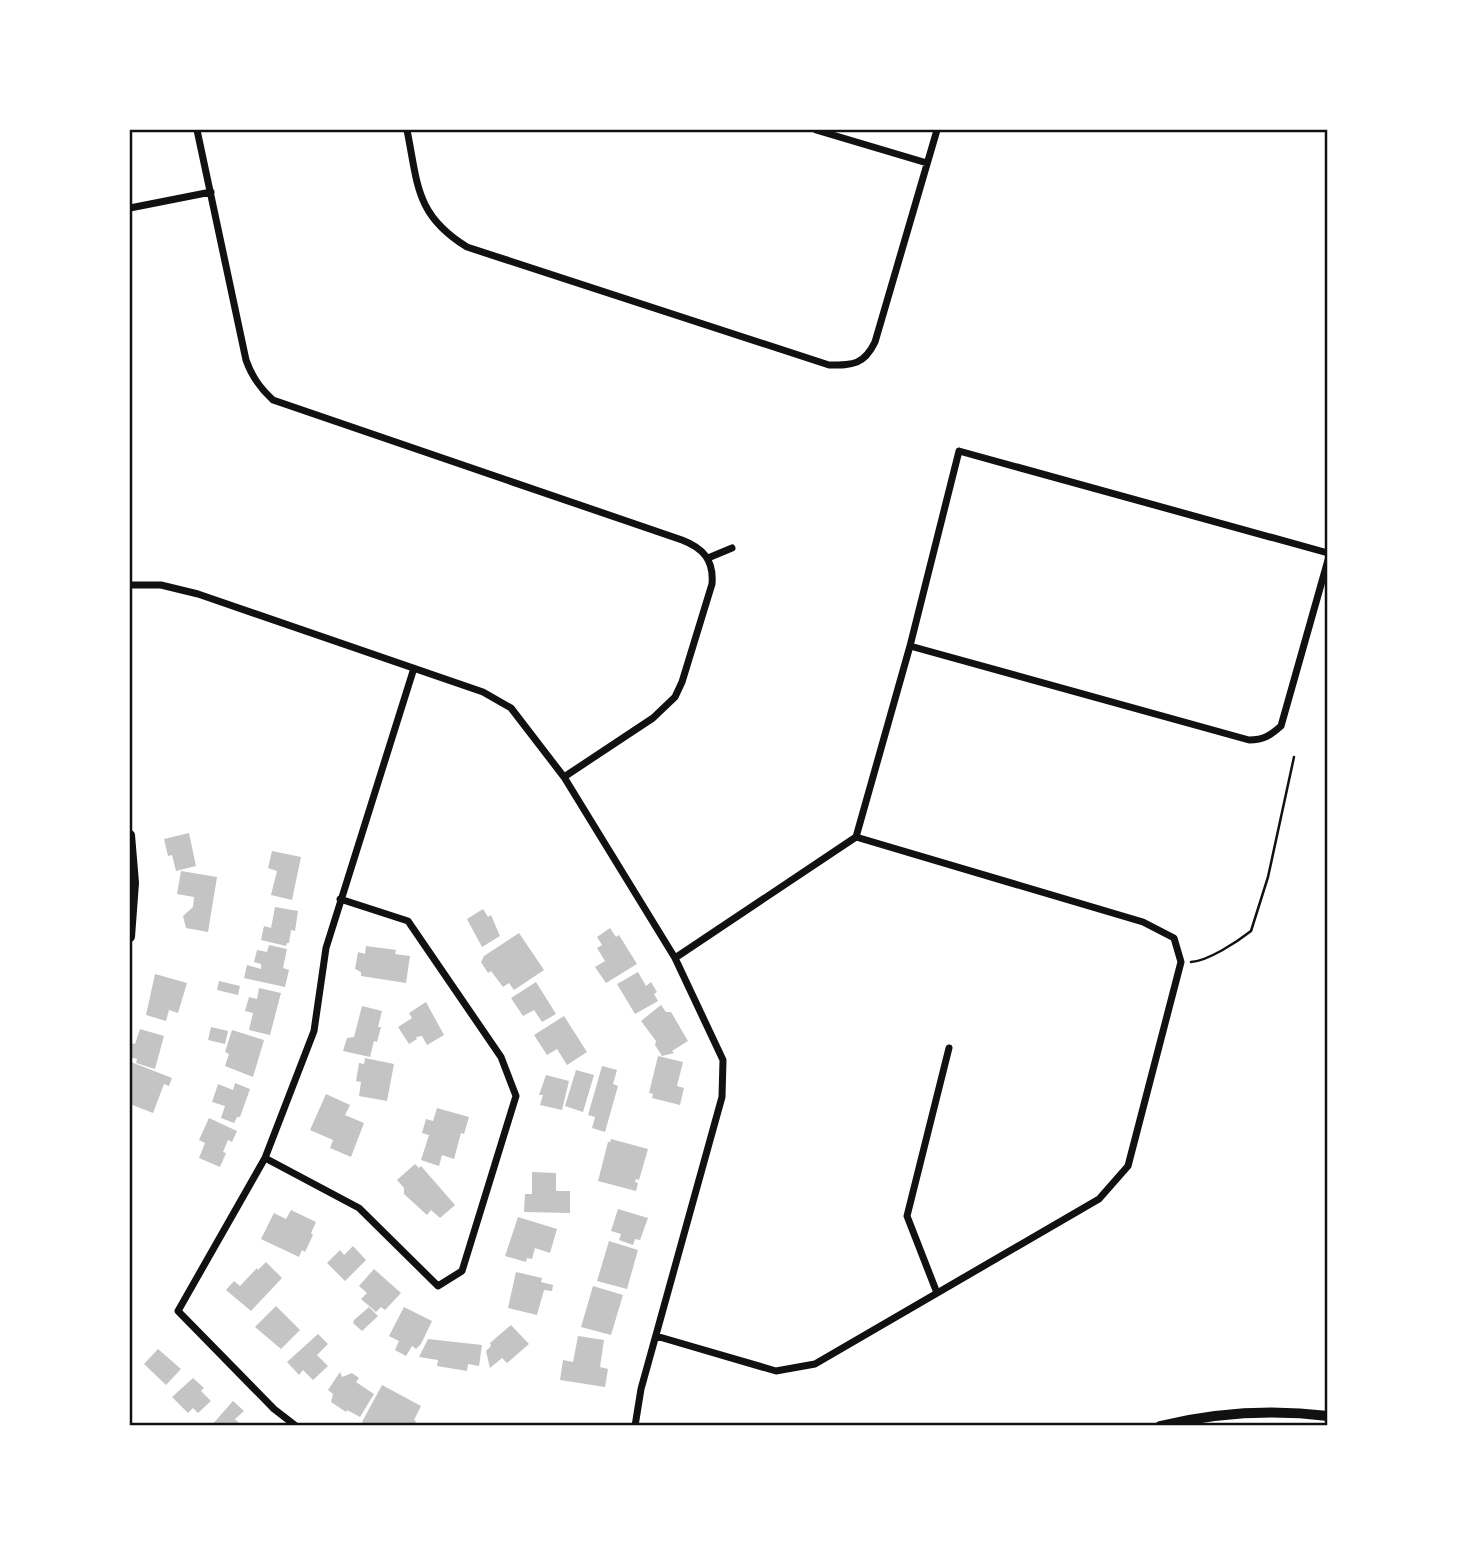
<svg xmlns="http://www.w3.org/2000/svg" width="1457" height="1555" font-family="Bitter,serif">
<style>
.building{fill:#c4c4c4}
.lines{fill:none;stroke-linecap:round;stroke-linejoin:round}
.path{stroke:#111;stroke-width:2.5}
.minor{stroke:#111;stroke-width:7}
.tertiary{stroke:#111;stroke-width:10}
.neatline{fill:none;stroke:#111;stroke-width:2.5}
</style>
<rect width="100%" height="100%" fill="#fff"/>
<!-- building -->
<path class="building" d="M189,833L196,866L176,871L172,855L168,856L164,839Z
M272,851L301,857L292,900L271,895L277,871L268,868Z
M181,871L217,877L208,932L186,928L183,916L193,907L194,897L177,894Z
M275,907L298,911L295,931L291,930L289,943H287L286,946L261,940L264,926L271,928Z
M483,909L488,917L491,915L500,936L482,947L467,919Z
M610,928L616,937L619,935L637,964L606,983L595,967L605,961L597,948L602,945L597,937Z
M519,933L544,970L514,990L509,983L503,987L491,971L488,973L481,962L484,956Z
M269,945L287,949L283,968L289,970L285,987L244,978L247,965L261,969V964L254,962L257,950L267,952Z
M366,946L396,950L395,954L410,956L406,983L361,976V972L355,969L358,952L365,954Z
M638,972L646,986L651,982L657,992L654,994L658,1001L635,1014L617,984Z
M155,974L187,983L178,1013L169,1010L166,1021L146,1015Z
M219,981L240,986L238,995L217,990Z
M536,982L556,1014L542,1022L534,1010L523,1016L511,998Z
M259,988L281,993L270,1035L249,1030L253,1013L245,1011L249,997L257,999Z
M426,1002L444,1035L427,1045L422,1036L416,1037L417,1039L409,1044L398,1027L412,1018L409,1013Z
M661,1005L666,1012H671L688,1041L672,1051L674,1053L662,1056L655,1045L656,1041L641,1021Z
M362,1006L382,1011L378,1027H381L377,1042L374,1041L370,1057L343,1051L347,1038L354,1037Z
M564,1016L587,1052L567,1065L557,1049L547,1055L534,1035Z
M211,1027L228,1031L225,1044L208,1040Z
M140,1029L164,1036L155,1069L136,1063L137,1059L130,1057V1043L135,1044Z
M232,1030L264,1040L253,1077L225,1066L229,1054L225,1052Z
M658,1056L683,1062L677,1086L684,1088L680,1105L652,1098L653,1094L649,1093Z
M365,1058L394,1064L387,1101L359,1096L361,1082L356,1081L359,1063L364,1064Z
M131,1062L172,1078L169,1086L164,1084L153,1113L130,1104Z
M602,1066L617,1070L613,1084L618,1086L605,1132L592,1128L595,1117L588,1115Z
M576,1070L594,1075L583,1112L565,1106Z
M546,1075L569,1081L562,1110L540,1105L543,1095H539Z
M235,1083L250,1089L240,1117H237L234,1123L221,1118L225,1106L212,1102L218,1084L233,1090Z
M326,1094L350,1105L345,1115L364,1123L351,1157L330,1148L333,1140L310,1130Z
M437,1108L469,1117L464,1134L461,1133L454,1159L442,1155L439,1166L421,1160L429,1135L422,1133L426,1119L433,1121Z
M209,1118L237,1131L232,1142L228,1140L223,1152L226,1153L220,1167L199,1158L205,1143L199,1140Z
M611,1139L648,1149L639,1180L636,1179L635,1182L638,1183L636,1191L598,1181L608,1142H610Z
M415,1164L419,1168L421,1166L455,1205L440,1218L431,1210L427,1215L404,1194V1188L397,1180Z
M532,1172L556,1173V1191H570V1213L524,1212L525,1194H532Z
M618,1209L648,1218L640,1240L635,1239L633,1245L619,1240L621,1234L611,1231Z
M291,1210L316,1222L311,1233L313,1235L305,1252L302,1250L299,1257L261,1239L274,1213L286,1219Z
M518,1217L557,1229L550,1253L535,1248L532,1259L527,1258L526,1262L505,1256Z
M609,1241L638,1250L627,1289L597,1281Z
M353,1246L366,1260L345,1281L327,1263L340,1250L344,1255Z
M266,1262L282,1278L251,1311L226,1290L234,1281L240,1286L257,1268L258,1270Z
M374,1269L401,1293L385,1310L381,1307L376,1312L361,1299L367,1293L359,1286Z
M516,1272L542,1278L541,1282L553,1285L552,1291L544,1290L537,1315L508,1308Z
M593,1286L623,1295L611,1335L581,1327Z
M276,1306L300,1330L281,1349L255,1327Z
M369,1307L378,1316L362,1331L353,1323L354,1320Z
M404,1307L432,1321L421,1344L416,1349L412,1346L406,1356L395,1350L399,1341L389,1336Z
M511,1325L529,1344L507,1363L502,1358L490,1368L486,1351L491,1346L490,1343Z
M318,1334L328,1344L317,1355L328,1366L313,1380L303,1370L299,1375L287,1362Z
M578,1336L604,1340L600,1367L608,1369L605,1387L560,1380L563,1360L573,1362Z
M428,1339L482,1345L479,1366L468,1364L467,1371L437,1366L438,1360L419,1357Z
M158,1349L181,1369L166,1385L144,1364Z
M340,1372L342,1377L352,1373L359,1378L356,1382L374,1394L360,1417L347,1410L346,1412L331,1402L333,1394L328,1390Z
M193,1378L204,1388L201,1391L211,1401L198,1413L193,1408L188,1413L172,1397Z
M382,1385L421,1406L414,1420L416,1421L414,1426H369L362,1422Z
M233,1401L244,1411L235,1419L242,1426H211Z"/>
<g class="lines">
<!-- path -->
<path class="path" d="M1191,962C1208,961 1237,942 1251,931L1268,877L1294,757"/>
<!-- minor -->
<path class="minor" d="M197,130L246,360C252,377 260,388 273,400L682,540C703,548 714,560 712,584L682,682L675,697L653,718L564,777
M407,130C418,184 415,215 467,247L829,365C853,365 864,365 875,342L937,130
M816,130L927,163
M130,208L211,192
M708,558L732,548
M130,585H161L198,594L483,692L511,708L564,777L675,958L723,1060L722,1097L641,1389L635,1426
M910,646L1249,740C1264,740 1271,735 1281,726L1328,560
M856,837L910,646L959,451L1328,553
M265,1158L359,1208L438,1286L462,1271L516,1096L501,1057L408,921L340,899
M937,1293L907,1216L949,1048
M656,1336L776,1371L815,1364L1099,1199L1128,1166L1181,962L1174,938L1143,922L856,837L675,958
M296,1426L274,1409L178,1311L265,1158L314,1031L326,948L414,668"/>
<!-- tertiary -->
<path class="tertiary" d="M130,835L134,883L130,937
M1160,1426C1214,1413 1272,1409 1328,1416"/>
</g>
<!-- border -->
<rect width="1457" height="1555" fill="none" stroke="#ffffff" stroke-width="262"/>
<rect x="131" y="131" width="1195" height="1293" class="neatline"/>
</svg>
